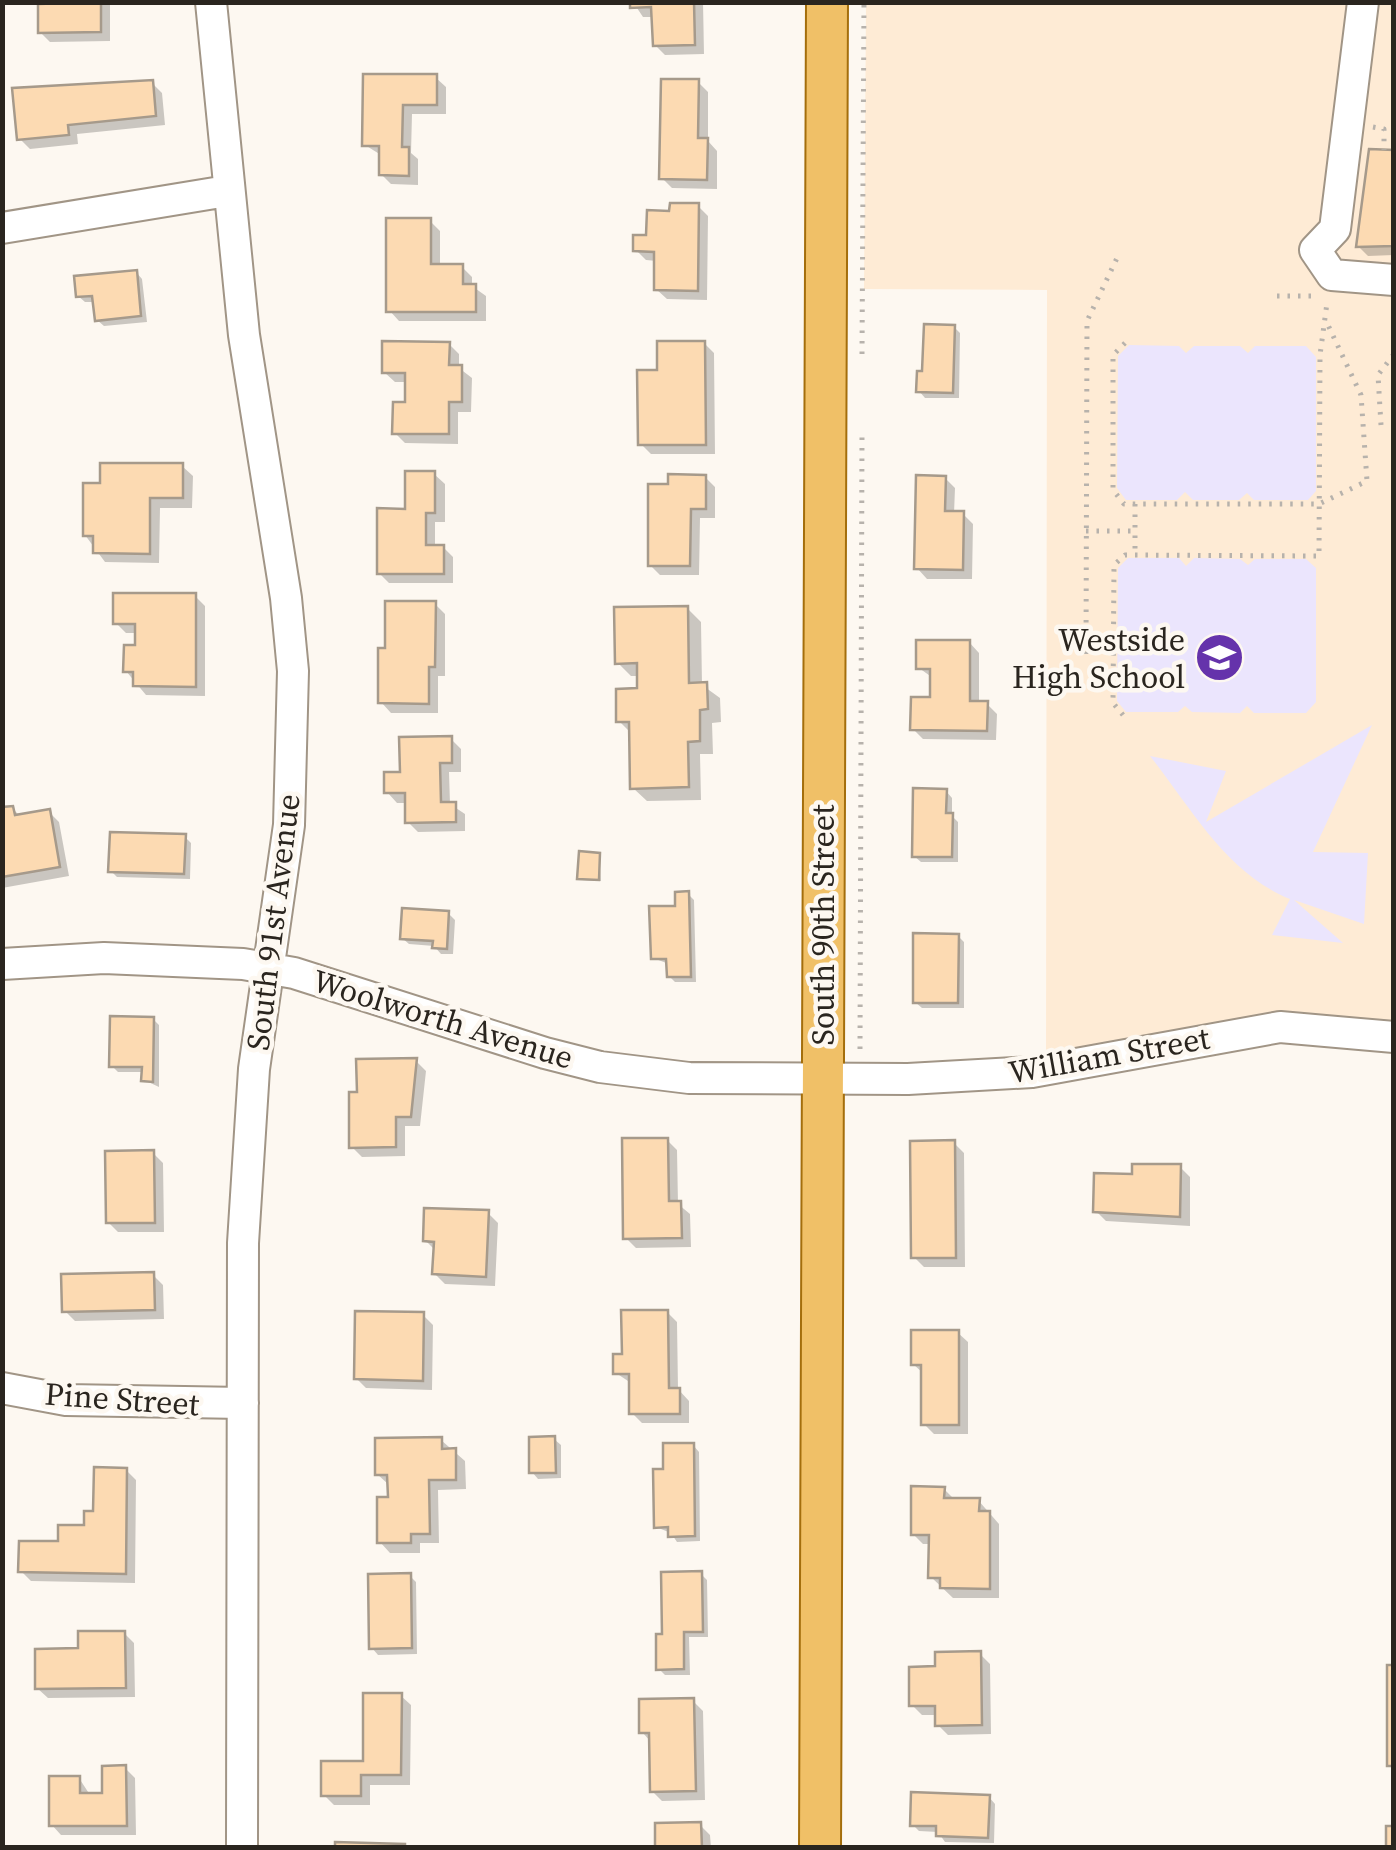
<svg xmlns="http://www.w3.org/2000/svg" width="1396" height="1850" font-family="'Source Serif 4',serif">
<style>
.built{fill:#feebd5}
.green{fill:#ebe5fd}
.shadow{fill:#0003}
.building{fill:#fcdab2;stroke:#a69a8b;stroke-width:2.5}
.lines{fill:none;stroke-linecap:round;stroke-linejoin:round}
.minor-casing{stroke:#a19586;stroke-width:34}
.major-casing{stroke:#a46e0c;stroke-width:44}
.path{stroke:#b7b2ac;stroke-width:5;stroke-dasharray:2.5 8;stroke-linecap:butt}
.minor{stroke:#fff;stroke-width:30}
.major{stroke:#f0c067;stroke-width:40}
.labels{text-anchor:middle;stroke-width:9;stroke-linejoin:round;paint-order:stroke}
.poi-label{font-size:32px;fill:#2a251f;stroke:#fdf8f1;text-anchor:end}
.street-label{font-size:32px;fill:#2a251f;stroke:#fdf8f1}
</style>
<rect width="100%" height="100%" fill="#fdf8f1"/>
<!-- built -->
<path class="built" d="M866,3H1393V1037L1296,1028L1046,1069L1047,290L864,289Z"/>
<!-- green -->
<path class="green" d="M1129,345L1179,346L1186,353L1194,346H1240L1248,353L1255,346H1306L1316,357V491L1308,500H1254L1247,493L1239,500H1193L1185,492L1177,500H1126L1117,488L1118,356Z
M1128,558H1179L1186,566L1194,558L1240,559L1248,565L1255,559H1306L1316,568V702L1306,713H1254L1247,706L1240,713L1192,712L1185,706L1178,712H1126L1117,701L1118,568Z
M1372,725L1313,852L1368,853L1364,924L1294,900L1343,943L1272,935L1290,899C1226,873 1192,809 1150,756L1226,771L1206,822Z"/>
<!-- shadow -->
<path class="shadow" d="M61,2H110V41L50,42L40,32Z
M338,2H367V5L339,4Z
M633,2H703L704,54L665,55L655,45L654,17H643Z
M365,77H435L446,87V114H412L411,153L418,159V185L391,184L381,174V155L365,145Z
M698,82L708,92V141L717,151V189L672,188L662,178Z
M152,83L162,93L165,125L77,134L78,144L30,149L20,139Z
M1394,152V255L1368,256L1358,246Z
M698,206L708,216L707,300L667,299L656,289L657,261L646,260L636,250L672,213Z
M430,221L440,231V267H462L472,277V286L486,296V321H399L389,310Z
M136,272L142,279L147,322L104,326L97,320L95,302H85L78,296Z
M954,327L960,333L959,398H925L919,391L925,374Z
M704,343L714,353L715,454H651L641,444Z
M449,344L459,354V368L472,378L471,412H458V444L405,443L395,433L408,404V382H395L384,372Z
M182,466L193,476L192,508H160L159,563L105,562L85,535L102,486Z
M434,474L445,484V522H435V547H443L453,557V583H389L379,573L408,511Z
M705,477L715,487V518H700L699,575H660L650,565L671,487Z
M945,478L955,488L954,514H963L973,524L972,579H927L917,568Z
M195,596L205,606V696L146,695L126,671L137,648V633H126L116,623Z
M435,604L445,614V676H438V713H391L381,702L388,651Z
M687,608L701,622L702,685L720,698L721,722L712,723L713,754H700L701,800L647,801L633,788L632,734L619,721L640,691L639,676H631L618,663Z
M969,642L979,653V704H987L997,714L996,740L923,739L913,729L933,699V678L919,668Z
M451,739L461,749V772H449L450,804L465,814V831L418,832L408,822V803H397L387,792L403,774Z
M946,791L952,798V816L958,822V862H921L914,856Z
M12,808L21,817L49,812L59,822L69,876L2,888V810Z
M184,836L191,843L190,879L117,877L111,871Z
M599,855L601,881L582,880L580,878Z
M688,894L694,900L696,982H675L669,976V964L653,958Z
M448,913L455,920L453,954H441L434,946L409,944L402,938Z
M958,936L964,942V1008H922L915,1002Z
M153,1019L159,1025V1087L144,1080V1072H118L112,1066Z
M416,1061L426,1071L420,1126H405V1156L362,1157L352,1147L359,1094Z
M667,1140L677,1150L678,1204L690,1214L691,1247L636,1248L626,1238Z
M954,1143L964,1153L965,1267H924L914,1257Z
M153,1153L163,1163L164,1232H118L108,1222Z
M1180,1167L1190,1177V1226L1106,1221L1096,1211L1134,1176Z
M488,1213L498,1223L495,1286L445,1284L435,1274L436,1251L425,1240Z
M153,1275L163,1285L164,1319L75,1321L64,1310Z
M667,1312L677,1322L678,1389L689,1401V1423H642L632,1413L631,1383L616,1373Z
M423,1315L433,1325L432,1390L366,1388L356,1378Z
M957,1332L968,1342V1434H934L924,1424V1374L913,1364Z
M554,1439L561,1445V1478L538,1479L532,1472Z
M441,1440L465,1461L466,1489L438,1490L439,1543H420V1553H390L380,1542L390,1499L388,1484L377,1474Z
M693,1445L699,1452L700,1541L677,1542L671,1533L656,1527L666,1472Z
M126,1470L136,1480L135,1583L31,1581L21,1571L86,1528Z
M944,1489L955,1500H978L999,1524V1598H953L931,1577V1544H923L913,1534Z
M701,1574L707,1580L708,1637H689L690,1675H665L659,1669L665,1636Z
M410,1576L416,1582L417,1654L378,1655L372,1648Z
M124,1633L134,1643L135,1697L48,1698L37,1688L81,1651Z
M980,1654L990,1664L991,1734L948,1735L938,1725V1715H922L912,1705L938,1669Z
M400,1695L411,1705L410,1785H370V1805H334L324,1795L365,1764Z
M693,1701L703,1711L705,1800L662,1801L652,1791L651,1742L642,1732Z
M125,1768L135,1778L136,1835H61L51,1824L79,1778L90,1795H105Z
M989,1797L995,1804L994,1843L945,1842L938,1832L919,1831L912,1824Z
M700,1825L710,1835L711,1848H658Z"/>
<!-- building -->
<path class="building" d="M101,2V32L38,33V4Z
M630,2H694L695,45L653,46L651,7L630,8Z
M363,74H437V105H403L402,147H409V176L379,175V146H362Z
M661,79H699L698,138H708L707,180L659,179Z
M153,80L156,116L68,125L69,135L17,140L12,88Z
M1369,149L1394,150V246L1356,247Z
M670,203H699L698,291L654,290V252L633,251V235H646L647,210L669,211Z
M386,218H431V264H463V284H476V312H386Z
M137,270L141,316L95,321L92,296L76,297L74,276Z
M924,324L955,325L953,393L916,392L917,371H922Z
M382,341L450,342L449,365H462V402H449V434H392L393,402H405V373H382Z
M657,341H705L706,445H638L637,370H657Z
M100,463H183V498H150V554L93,553V536H83V483H100Z
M405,471H435V513H426V545H444V574H377V508L405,509Z
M668,474L706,475V509H691L690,566H648V484H668Z
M916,475L946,476L945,511H964L963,570L914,569Z
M113,593H196V687L133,686V672H123L124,645H135V624H113Z
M385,601H436L435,667H429V704L378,703V648H385Z
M688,606L689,683L707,682L708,709L700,710V741L688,742L689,787L630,789L629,722H616V689L637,688V663L615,664L614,607Z
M916,640H970V701H988L987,731L910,730L911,697H930V669H916Z
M452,736V763H440L441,802H456V822L405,823V793H384V772H400L399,737Z
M913,788L947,789L946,813H953L952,857H912Z
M13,806L15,815L50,809L60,867L2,877V807Z
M110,832L186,834L184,874L108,872Z
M579,851L600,853L599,880L577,879Z
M689,891L691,977H667L666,959H651L649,906H675V892Z
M402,908L449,911L447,949L432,948L433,941L400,939Z
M913,933L959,934L958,1003H913Z
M110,1016L154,1017L153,1082L141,1081L142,1067H109Z
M417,1058L411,1117H396V1147L349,1148V1092H357L356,1059Z
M622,1138H668L669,1201H681L682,1238L623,1239Z
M955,1140L956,1258H911L910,1141Z
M154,1150L155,1223H106L105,1151Z
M1132,1164H1181L1180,1217L1093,1212L1094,1173L1132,1174Z
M424,1208L489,1210L486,1277L432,1274L434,1242L423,1241Z
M154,1272L155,1310L62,1312L61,1274Z
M621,1310H668L669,1388H680V1414H629V1374H613V1354H622Z
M355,1311L424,1312L423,1381L354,1379Z
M911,1330H959V1425H921V1365H911Z
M555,1436L556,1473H529V1437Z
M442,1437V1449L456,1448V1480H429L430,1534H411V1543H377V1497H388L387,1475H375V1438Z
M663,1443H694L695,1536L668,1537V1527L654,1528L653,1469H663Z
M94,1467L127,1468L126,1574L18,1572L19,1541H58V1525H84V1511H93Z
M911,1486L945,1487L944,1498H980L979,1511H990V1589L940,1588V1578H928L929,1535H911Z
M702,1571L703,1632H684V1669L656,1670V1634H662L661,1572Z
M411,1573L412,1648L369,1649L368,1574Z
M78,1631H125L126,1688L35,1689V1649L78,1648Z
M981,1651L982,1725L935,1726V1706H909V1667L935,1666V1652Z
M1387,1665H1394V1766H1387Z
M363,1693H402L401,1775H361V1796H321V1761H363Z
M694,1698L696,1791L650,1792L649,1733H639V1699Z
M126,1765L127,1826H49V1776H80V1793H102V1766Z
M911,1792L990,1795L988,1838L936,1836V1826H910Z
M701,1822L702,1848H655V1823Z
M1386,1826H1394V1847H1386Z
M335,1842L405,1844V1848H335Z"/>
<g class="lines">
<defs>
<path id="minor" d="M211,2L244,335L286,598L293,671L289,825L254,1069L243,1243L242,1848
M1363,2L1335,229L1315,250L1332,275L1394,280
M2,228L227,191
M2,964L104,958L243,964L294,973L545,1053L600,1067L689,1078L908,1079L1032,1072L1280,1027L1394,1037
M2,1388L66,1400L243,1403"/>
<path id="major" d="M820,1848L827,2"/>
</defs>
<!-- minor casing -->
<use href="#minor" class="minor-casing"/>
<!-- major casing -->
<use href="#major" class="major-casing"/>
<!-- path -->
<path class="path" d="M1373,127L1384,129V150
M1277,296H1311
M1125,343L1113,355V490L1124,504H1319L1367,481L1361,395L1328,325
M862,354L864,2
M1381,425L1378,375L1394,354
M1135,504V555
M1086,531H1135
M1086,654L1087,321L1118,256
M1123,715L1113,703L1114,565L1125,555L1319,556L1320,355L1327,303
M860,1049L862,435"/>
<!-- minor -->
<use href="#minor" class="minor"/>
<!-- major -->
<use href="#major" class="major"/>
</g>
<!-- icons -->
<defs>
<symbol id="school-disc" viewBox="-11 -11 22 22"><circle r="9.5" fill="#6533ab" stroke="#fdf8f1"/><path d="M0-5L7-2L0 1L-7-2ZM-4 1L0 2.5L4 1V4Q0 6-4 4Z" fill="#fff"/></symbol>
</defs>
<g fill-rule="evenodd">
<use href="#school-disc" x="1192" y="630" width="55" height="55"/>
</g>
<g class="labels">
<!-- poi labels -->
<g class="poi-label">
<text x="1185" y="651">Westside<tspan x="1185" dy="37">High School</tspan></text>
</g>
<!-- street labels -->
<g class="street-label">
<text transform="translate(273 922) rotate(-83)" y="11">South 91st Avenue</text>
<text transform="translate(823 925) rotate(-90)" y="11">South 90th Street</text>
<text transform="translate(443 1019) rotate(17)" y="11">Woolworth Avenue</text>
<text transform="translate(1109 1055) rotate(-10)" y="11">William Street</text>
<text transform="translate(122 1399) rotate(4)" y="11">Pine Street</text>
</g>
</g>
<!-- border -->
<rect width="1396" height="1850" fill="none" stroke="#2a251f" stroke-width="10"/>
</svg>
